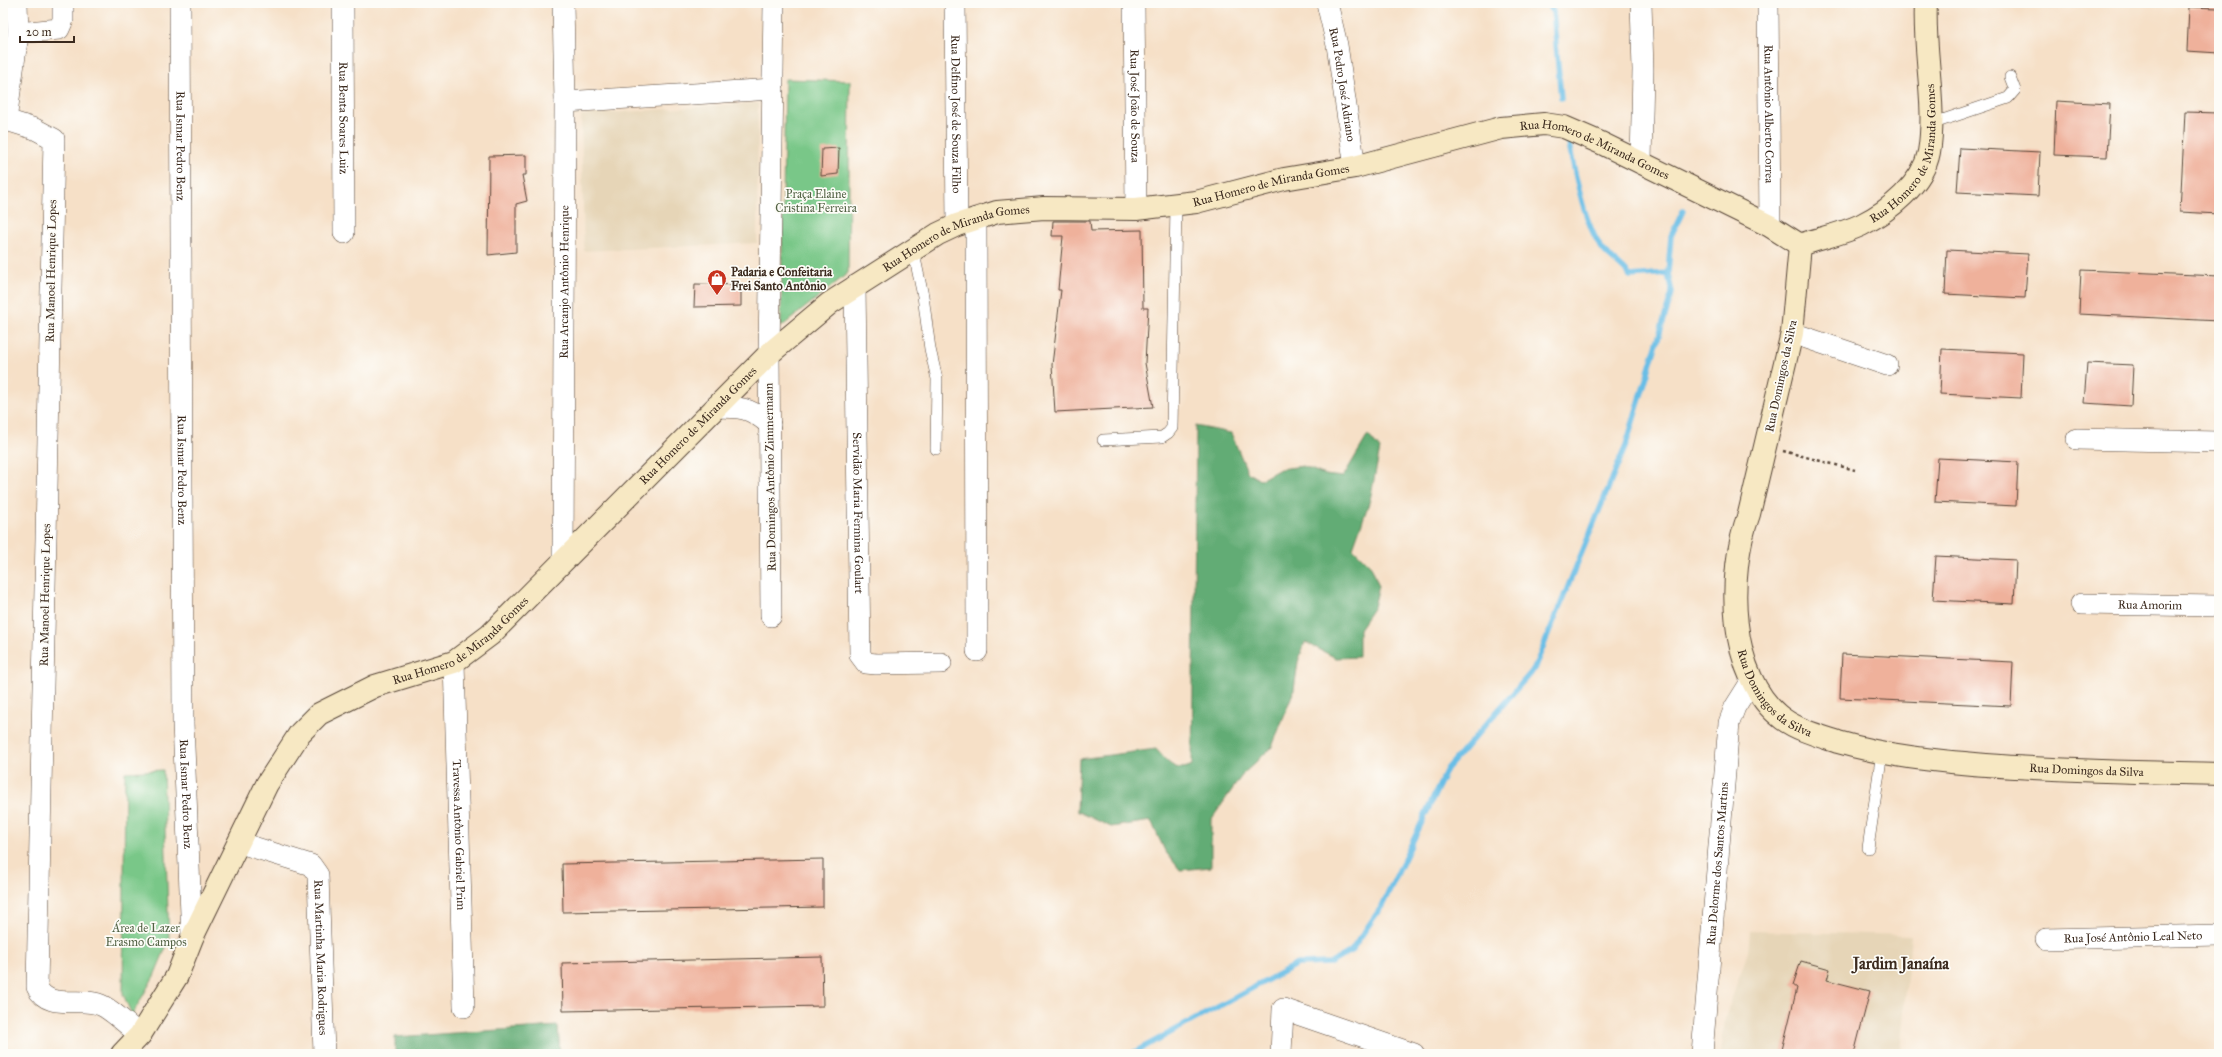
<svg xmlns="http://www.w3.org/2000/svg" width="2222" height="1057" font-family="'IM FELL Great Primer',serif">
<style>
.built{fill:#e6d5b7}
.green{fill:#79c788;stroke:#5a7853}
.forest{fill:#62ac74;stroke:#4e6b49}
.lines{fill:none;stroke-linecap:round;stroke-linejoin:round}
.stream{stroke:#69bee6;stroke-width:5.5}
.building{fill:#efb19b}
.lane-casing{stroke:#574537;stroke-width:12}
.street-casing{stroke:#574537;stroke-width:22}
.secondary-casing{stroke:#574537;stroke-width:24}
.path{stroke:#574537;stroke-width:2.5;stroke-dasharray:3 3;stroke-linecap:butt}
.lane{stroke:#fff;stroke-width:11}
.street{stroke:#fff;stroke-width:21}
.secondary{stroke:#f7e8c3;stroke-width:22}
.labels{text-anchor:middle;stroke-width:3.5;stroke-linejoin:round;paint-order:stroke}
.street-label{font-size:12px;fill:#3b2a1e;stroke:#fdfcf7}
.park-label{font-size:12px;fill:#516143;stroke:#fdfcf7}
.poi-label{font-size:12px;font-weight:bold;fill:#3b2a1e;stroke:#fdfcf7;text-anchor:start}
.district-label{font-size:16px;font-weight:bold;fill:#3b2a1e;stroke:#fdfcf7}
</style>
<rect width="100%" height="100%" fill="#fdfcf7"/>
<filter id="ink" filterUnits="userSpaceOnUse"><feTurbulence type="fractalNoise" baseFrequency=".025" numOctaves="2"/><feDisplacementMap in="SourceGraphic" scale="8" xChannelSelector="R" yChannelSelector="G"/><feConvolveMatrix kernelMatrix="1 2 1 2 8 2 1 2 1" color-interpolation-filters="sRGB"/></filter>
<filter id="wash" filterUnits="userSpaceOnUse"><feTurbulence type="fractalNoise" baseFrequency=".012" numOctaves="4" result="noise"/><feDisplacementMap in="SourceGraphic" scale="16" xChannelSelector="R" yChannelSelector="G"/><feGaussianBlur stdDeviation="0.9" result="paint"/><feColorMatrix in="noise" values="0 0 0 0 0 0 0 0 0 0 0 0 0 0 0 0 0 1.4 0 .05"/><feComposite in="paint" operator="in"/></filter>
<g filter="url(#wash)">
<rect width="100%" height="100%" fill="#f6e0c7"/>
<!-- built -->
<path class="built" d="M758,103L757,243L584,251L581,115Z
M1750,931L1911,935L1900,1054H1721L1725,1018L1748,952Z"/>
<!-- green -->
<path class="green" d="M785,79L850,81L848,273L781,327Z
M163,770L169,940L154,976L132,1015L123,994L125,772Z"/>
<!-- forest -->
<path class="forest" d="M1196,426L1231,433L1248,473L1260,480L1280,469L1303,466L1325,475L1343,477L1368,435L1380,449L1370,500L1353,548L1371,566L1379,586L1374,607L1359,629V657L1336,658L1305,642L1298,662L1294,690L1272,747L1243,774L1211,820V867L1180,870L1165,851L1151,821L1111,827L1077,811L1079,759L1156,749C1167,761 1175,774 1192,765Z
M558,1026L560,1054H395V1037Z"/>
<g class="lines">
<!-- stream -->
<path class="stream" d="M1546,3L1553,11L1561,98
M1568,139C1574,168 1585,232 1606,253C1614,261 1622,266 1630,276L1668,273
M1131,1054L1297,964L1331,963L1351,951L1382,906L1447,769L1534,669L1626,445L1672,293L1668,273L1671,236L1683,211"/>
</g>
<g id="blocks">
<!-- building -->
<path class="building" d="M2189,7L2219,8V53L2187,51Z
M2056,101L2110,104L2107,157L2054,155Z
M2185,112L2219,113V214L2180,212Z
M839,148L838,174L821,176L822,149Z
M1960,148L2040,152L2038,196L1957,192Z
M526,155V175H522L527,201L516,204V252L488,255L489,156Z
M1053,221H1090L1091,231L1142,230L1143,308H1148L1145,363L1153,407L1055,412L1052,365L1061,290H1058L1063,236H1052Z
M1947,250L2028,254L2025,298L1945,294Z
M2081,270L2219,276V321L2079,314Z
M695,284L741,285V306L694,307Z
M1942,349L2023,353L2021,398L1940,394Z
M2087,363L2133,365L2131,406L2084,403Z
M1938,458L2018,462L2016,506L1935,502Z
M1936,556L2016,560L2014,604L1933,600Z
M1842,654L2013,662L2011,706L1840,698Z
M823,859V907L563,912L562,864Z
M822,957L823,1006L563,1011L562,963Z
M1801,961L1830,969L1827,980L1870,991L1854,1054H1781L1797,988L1793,985Z"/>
</g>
</g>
<g filter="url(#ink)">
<use href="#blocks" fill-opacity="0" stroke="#574537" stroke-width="1"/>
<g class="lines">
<defs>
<path id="lane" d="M1931,124L2008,98L2015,90L2010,77
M913,249L923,296L930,349L937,379L936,449
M1103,440L1162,437L1168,433L1172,428L1176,205
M1868,848L1882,752"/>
<g id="street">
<path id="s1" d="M180,3L183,723L192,938"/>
<path id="s2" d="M343,3L344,233"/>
<path id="s3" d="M955,3L957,225"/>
<path id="s4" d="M1134,3L1136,209"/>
<path id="s5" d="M1327,3L1337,45L1355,167"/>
<path id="s6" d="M1768,3L1770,226"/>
<path d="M18,33L59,29L63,20V3"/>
<path d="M565,102L773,89"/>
<path d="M3,119L35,129L54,139L37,987C48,1012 83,995 103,1006C116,1013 128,1026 140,1035"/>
<path d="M6,120L18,34L17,3"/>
<path d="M1641,163L1643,70L1641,3"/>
<path d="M976,218L977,651"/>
<path id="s7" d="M855,286L860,655L866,663L876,664L941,663"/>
<path d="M1792,333L1887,365"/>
<path d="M715,407C740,407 750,407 770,425"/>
<path d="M2077,439L2219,442"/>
<path id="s8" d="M563,561L565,102L563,3"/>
<path id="s9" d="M2081,604L2219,606"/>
<path d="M771,616L769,354L774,3"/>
<path id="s10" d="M454,662L464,1007"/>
<path id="s11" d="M240,843L311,865L318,875L324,1054"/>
<path id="s12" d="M2046,939L2219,935"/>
<path d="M1281,1054L1283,1009L1414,1054"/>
<path id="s13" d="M1702,1054L1729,723L1735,707L1752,680"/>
</g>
<g id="secondary">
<path id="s14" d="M1800,245L1792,333L1749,514C1727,572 1727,678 1783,719C1798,730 1820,736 1838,742C1886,756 1936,761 1986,765C2063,771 2141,772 2219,774"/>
<path id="s15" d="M122,1054L140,1035L177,976L192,938L267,784L300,733L319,714L375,686L454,662L490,635L769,354L830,303L938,234L957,225L997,212L1044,208L1136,209L1196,202L1284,179L1355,167L1501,128L1544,124L1564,127L1601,143L1770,226L1800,245C1820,238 1842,234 1861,225C1889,211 1923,184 1929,152C1937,104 1923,51 1926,3"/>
</g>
</defs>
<!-- lane casing -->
<use href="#lane" class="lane-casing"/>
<!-- street casing -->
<use href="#street" class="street-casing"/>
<!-- secondary casing -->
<use href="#secondary" class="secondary-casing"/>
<!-- path -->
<path class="path" d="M1783,451L1855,470"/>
<!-- lane -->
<use href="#lane" class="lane"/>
<!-- street -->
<use href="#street" class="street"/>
<!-- secondary -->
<use href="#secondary" class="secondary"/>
</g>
</g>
<!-- icons -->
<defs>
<symbol id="shop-pin" viewBox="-11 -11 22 30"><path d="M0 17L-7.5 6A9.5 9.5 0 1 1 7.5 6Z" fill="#c8321e" stroke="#fdfcf7"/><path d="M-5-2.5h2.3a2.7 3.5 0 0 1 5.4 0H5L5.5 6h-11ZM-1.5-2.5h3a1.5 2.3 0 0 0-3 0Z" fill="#fff"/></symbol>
</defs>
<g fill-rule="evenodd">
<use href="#shop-pin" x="706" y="268" width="22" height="30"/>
</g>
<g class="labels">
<!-- street labels -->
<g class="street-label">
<text dy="4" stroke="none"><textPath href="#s5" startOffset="83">Rua Pedro José Adriano</textPath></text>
<text dy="4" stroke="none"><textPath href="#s4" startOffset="103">Rua José João de Souza</textPath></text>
<text dy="4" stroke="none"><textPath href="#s3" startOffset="111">Rua Delfino José de Souza Filho</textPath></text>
<text dy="4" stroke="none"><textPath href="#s6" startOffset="111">Rua Antônio Alberto Correa</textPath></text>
<text dy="4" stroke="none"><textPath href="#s2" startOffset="115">Rua Benta Soares Luiz</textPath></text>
<text dy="4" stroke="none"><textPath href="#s1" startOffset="143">Rua Ismar Pedro Benz</textPath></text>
<text dy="4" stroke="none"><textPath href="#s15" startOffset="2249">Rua Homero de Miranda Gomes</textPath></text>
<text dy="4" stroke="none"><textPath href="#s15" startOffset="1865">Rua Homero de Miranda Gomes</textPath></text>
<text dy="4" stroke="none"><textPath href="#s15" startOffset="1529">Rua Homero de Miranda Gomes</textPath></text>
<text dy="4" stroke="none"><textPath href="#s15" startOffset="1205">Rua Homero de Miranda Gomes</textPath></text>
<text transform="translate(51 271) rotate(-89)" y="4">Rua Manoel Henrique Lopes</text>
<text dy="4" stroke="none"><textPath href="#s8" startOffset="279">Rua Arcanjo Antônio Henrique</textPath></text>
<text transform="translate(1781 376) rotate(-78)" y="4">Rua Domingos da Silva</text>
<text dy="4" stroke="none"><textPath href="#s15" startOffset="881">Rua Homero de Miranda Gomes</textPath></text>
<text dy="4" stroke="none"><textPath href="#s1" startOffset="467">Rua Ismar Pedro Benz</textPath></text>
<text transform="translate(770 477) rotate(-91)" y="4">Rua Domingos Antônio Zimmermann</text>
<text dy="4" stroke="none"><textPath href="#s7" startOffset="227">Servidão Maria Fermina Goulart</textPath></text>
<text transform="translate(45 595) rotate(-89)" y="4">Rua Manoel Henrique Lopes</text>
<text dy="4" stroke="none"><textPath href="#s9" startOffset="69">Rua Amorim</textPath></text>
<text dy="4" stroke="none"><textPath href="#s15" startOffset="557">Rua Homero de Miranda Gomes</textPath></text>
<text dy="4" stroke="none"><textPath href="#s14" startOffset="469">Rua Domingos da Silva</textPath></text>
<text dy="4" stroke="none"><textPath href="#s14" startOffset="805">Rua Domingos da Silva</textPath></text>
<text dy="4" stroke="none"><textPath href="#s1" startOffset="791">Rua Ismar Pedro Benz</textPath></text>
<text dy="4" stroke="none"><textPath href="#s10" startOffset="173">Travessa Antônio Gabriel Prim</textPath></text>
<text dy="4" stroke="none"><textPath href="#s13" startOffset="191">Rua Delorme dos Santos Martins</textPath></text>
<text dy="4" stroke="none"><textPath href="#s12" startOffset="87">Rua José Antônio Leal Neto</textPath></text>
<text dy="4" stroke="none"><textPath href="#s11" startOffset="169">Rua Martinha Maria Rodrigues</textPath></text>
</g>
<!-- park labels -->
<g class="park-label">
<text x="816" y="198">Praça Elaine<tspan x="816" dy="14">Cristina Ferreira</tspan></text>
<text x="146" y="932">Área de Lazer<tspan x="146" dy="14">Erasmo Campos</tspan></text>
</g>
<!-- poi labels -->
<g class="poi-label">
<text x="731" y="276">Padaria e Confeitaria<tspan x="731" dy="14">Frei Santo Antônio</tspan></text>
</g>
<!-- district labels -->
<g class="district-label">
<text x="1901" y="969">Jardim Janaína</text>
</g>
</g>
<!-- margin -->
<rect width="2222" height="1057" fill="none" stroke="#fdfcf7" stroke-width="16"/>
<!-- scale -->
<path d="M20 36v6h54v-6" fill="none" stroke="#3b2a1e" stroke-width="2"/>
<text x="26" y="36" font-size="12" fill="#3b2a1e" stroke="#fdfcf7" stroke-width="3" paint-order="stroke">20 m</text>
</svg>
